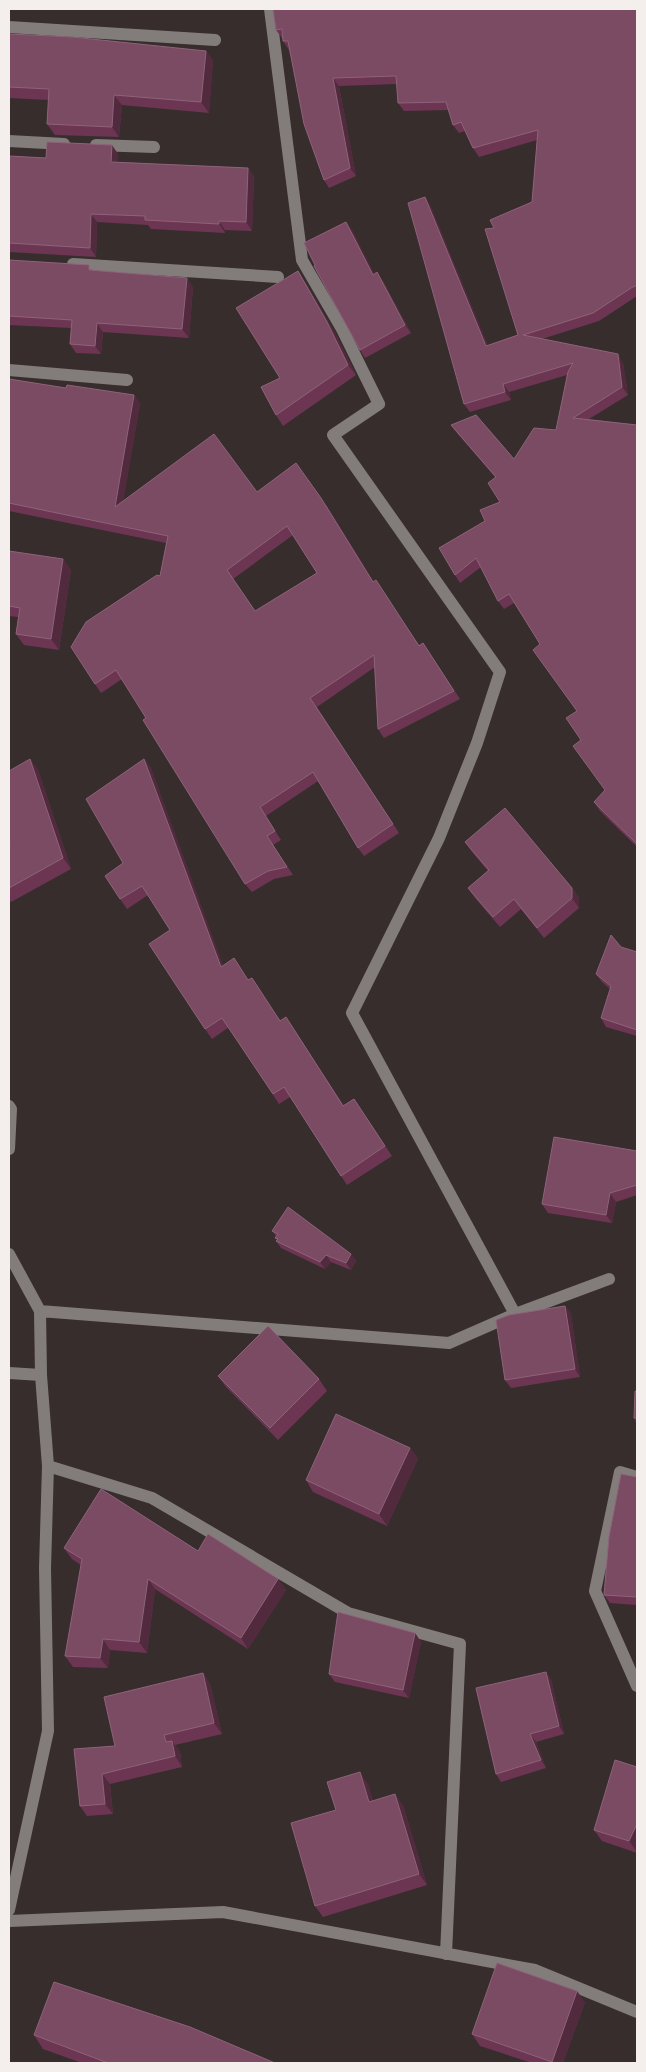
<svg xmlns="http://www.w3.org/2000/svg" width="646" height="2072" font-family="Lora,serif">
<style>
.lines{fill:none;stroke-linecap:round;stroke-linejoin:round}
.minor{stroke:#827d7b;stroke-width:12}
.wall{fill:#6c3653;fill-rule:evenodd}
.shaded-wall{fill:#512a3d}
.building{fill:#7b4a63;stroke:#8e6379;fill-rule:evenodd}
</style>
<rect width="100%" height="100%" fill="#372d2d"/>
<g class="lines">
<!-- minor -->
<path class="minor" d="M270,9L302,260L342,329L379,404L333,435L500,672L477,743L439,838L352,1013L515,1314
M9,27L215,40
M9,141L64,144
M96,145L154,147
M73,264L278,277
M9,370L127,380
M9,1106L11,1109L9,1149
M9,1254L40,1311L41,1375L48,1466L45,1568L48,1731L9,1910
M40,1311L449,1343L515,1314L609,1279
M9,1373L41,1375
M48,1466L152,1498L348,1613L460,1644L446,1954
M637,1477L620,1472L595,1591L637,1686
M9,1921L223,1912L535,1970L637,2012"/>
</g>
<!-- wall -->
<path class="wall" d="M273,9H637V296L599,321L542,339L623,363L628,395L589,419L637,425V847L600,811L594,802L605,790L581,740L577,711L540,644L514,603L504,609L498,601L481,567L460,583L455,575L485,521L500,502L495,477L457,433L451,425L514,459L556,430L567,375L509,392L511,400L470,412L464,404L430,205L488,346L518,335L494,228L532,202L537,140L479,157L473,148L465,131L459,133L453,125L449,110L404,111L398,103L397,84L339,86L356,176L329,188L324,180L289,50L283,41V38H282L276,30Z
M9,34L206,51L213,61L209,113L122,105L119,137L55,135L47,124L49,100L9,98Z
M118,154L117,162L248,168L254,177L252,231L225,230V233L151,229L148,225L97,222L96,257L9,252V156L46,158Z
M352,230L374,274L383,281L411,333L365,358L360,350L315,265Z
M9,260L93,270L193,287L189,338L103,332L101,354L76,353L70,344L71,328L9,325Z
M305,282L335,333L356,375L283,426L276,415L280,378Z
M9,379L66,388L134,395L140,404L123,501L257,492L327,506L373,581L419,645L423,643L460,699L384,738L378,729L375,667L317,707L399,833L364,856L358,848L318,781L266,816L281,840L273,845L293,875L274,879L252,892L245,884L146,718L122,679L101,693L95,684L160,576L166,543L9,511ZM293,535L317,573L255,611L233,579Z
M9,551L63,559L71,570L59,650L24,645L16,634L18,617L9,616Z
M30,759L38,770L71,869L11,902L9,899V848H10Z
M144,759L151,768L223,966L248,980L281,1021L292,1026L344,1106L354,1099L392,1156L347,1185L290,1097L279,1104L229,1027L212,1039L205,1029L170,930L148,895L127,909L120,899L123,863Z
M465,842L572,888L579,898V908L544,938L521,909L500,927L475,898L468,888L488,871L472,852Z
M621,947L637,952V1036L606,1027L601,1018L610,989L602,982L596,974Z
M637,1151V1195L616,1202L612,1223L548,1213L542,1204Z
M272,1231L351,1254L356,1261L351,1270L331,1262L325,1269L281,1248L276,1241L277,1240L275,1238L276,1236Z
M565,1306L571,1314L580,1377L511,1388L505,1380Z
M218,1376L319,1379L327,1391L278,1440L226,1387Z
M637,1391V1424L634,1418Z
M410,1448L418,1459L387,1526L313,1492L306,1480Z
M637,1477V1605L610,1603L604,1595Z
M64,1548L198,1551L278,1579L286,1590L248,1649L155,1589L147,1653L110,1650L108,1668L73,1667L65,1656L81,1565L72,1559Z
M415,1633L421,1642L409,1698L335,1682L329,1674Z
M203,1673L210,1684L222,1734L175,1745L180,1752L182,1767L110,1784L113,1814L87,1816L80,1806L115,1746Z
M551,1679L564,1734L536,1742L546,1768L501,1782L496,1774Z
M637,1767V1853L602,1841L594,1830Z
M368,1784L373,1801L403,1805L427,1885L323,1917L315,1906L336,1810Z
M585,2002L563,2063H532L480,2046L472,2034Z
M34,2035L275,2063H82L43,2049Z"/>
<!-- shaded-wall -->
<path class="shaded-wall" d="M206,51L213,61L209,113L201,102Z
M333,78L339,86L356,176L350,168Z
M114,95L122,105L119,137L112,127Z
M112,145L118,154L117,171L111,162Z
M248,168L254,177L252,231L246,222Z
M425,197L430,205L492,355L486,346Z
M91,214L97,222L96,257L90,248Z
M219,221L225,230V233L219,224Z
M346,222L352,230L379,283L373,275Z
M298,271L305,282L335,333L356,375L348,365Z
M377,272L383,281L411,333L405,325Z
M187,278L193,287L189,338L182,329Z
M97,323L103,332L101,354L95,346Z
M618,354L623,363L628,395L622,387Z
M503,384L509,392L511,400L505,392Z
M134,395L140,404L121,516L115,507Z
M321,498L327,506L379,590L373,582Z
M63,559L71,570L59,650L51,639Z
M30,759L38,770L71,869L63,858Z
M144,759L151,768L227,976L221,967Z
M572,888L579,898V908L572,898Z
M610,1193L616,1202L612,1223L606,1215Z
M351,1254L356,1261L351,1270L346,1263Z
M326,1255L331,1262L325,1269L320,1262Z
M565,1306L571,1314L580,1377L575,1369Z
M410,1448L418,1459L387,1526L379,1514Z
M148,1579L155,1589L147,1653L139,1642Z
M278,1579L286,1590L248,1649L241,1638Z
M415,1633L421,1642L409,1698L403,1690Z
M103,1639L110,1650L108,1668L100,1658Z
M546,1672L551,1679L564,1734L559,1726Z
M203,1673L210,1684L222,1734L214,1723Z
M530,1734L536,1742L546,1768L541,1760Z
M172,1741L180,1752L182,1767L175,1756Z
M360,1772L368,1784L377,1813L369,1802Z
M102,1774L110,1784L113,1814L105,1804Z
M395,1794L403,1805L427,1885L419,1874Z
M637,1824V1852L629,1841Z
M577,1991L585,2002L563,2063H553L552,2062Z"/>
<!-- building -->
<path class="building" d="M273,9H637V285L631,288L593,313L523,335L618,354L622,387L573,418L637,425V844L594,802L605,790L573,746L581,740L566,718L577,711L533,650L540,644L509,594L498,601L476,558L455,575L439,548L485,521L480,510L500,502L488,483L496,477L451,425L476,415L514,459L534,428L556,430L568,372L573,363L503,384L505,392L464,404L408,203L425,197L486,346L518,335L485,229L494,228L490,220L532,202L538,130L473,148L461,122L453,125L446,102L398,103L396,76L333,78L350,168L324,180L304,124L288,41H283L282,29L276,30Z
M9,34L72,37L206,51L201,102L114,95L112,127L47,124L49,89L9,87Z
M47,142L112,145L111,162L248,168L246,222L219,221V224L145,220V216L91,214L90,248L9,243V156L46,158Z
M346,222L373,275L377,272L405,325L360,350L314,266L315,265L304,243Z
M9,260L89,265V270L187,278L182,329L97,323L95,346L70,344L72,320L9,316Z
M298,271L327,322L348,365L276,415L261,387L280,378L236,308Z
M9,379L66,388L67,385L134,395L115,507L214,434L257,492L296,463L321,498L373,582L376,580L419,646L423,643L454,691L378,729L374,655L310,698L393,824L358,848L313,772L260,807L275,831L267,836L287,867L268,871L245,884L143,720L146,718L116,670L95,684L71,647L86,622L157,575L160,576L168,536L9,503ZM287,526L317,573L255,611L227,570Z
M9,551L63,559L51,639L16,634L20,608L9,606Z
M30,759L63,858L9,888V848H10L9,844V771Z
M144,759L221,967L234,958L248,980L252,978L280,1021L286,1017L343,1106L354,1099L385,1146L341,1176L284,1087L273,1094L222,1018L205,1029L149,944L170,930L142,886L120,899L105,876L123,863L86,799Z
M505,808L572,888V898L537,928L514,899L493,917L468,888L489,870L465,842Z
M611,935L621,947L637,952V1030L601,1018L611,986L596,974Z
M554,1137L637,1151V1185L610,1193L606,1215L542,1204Z
M288,1207L351,1254L346,1263L326,1255L320,1262L276,1241L278,1239L275,1238L278,1234L272,1231Z
M565,1306L575,1369L505,1380L496,1320L509,1315Z
M268,1326L319,1379L270,1428L218,1376Z
M635,1391H637V1418H634Z
M336,1414L410,1448L379,1514L306,1480Z
M621,1474L637,1477V1597L604,1595L609,1537Z
M101,1489L198,1551L208,1534L278,1579L241,1638L148,1579L139,1642L103,1639L100,1658L65,1656L82,1559L64,1548Z
M338,1612L415,1633L403,1690L329,1674Z
M546,1672L559,1726L530,1734L541,1760L496,1774L476,1688Z
M203,1673L214,1723L164,1735L166,1742L172,1741L175,1756L102,1774L105,1804L80,1806L74,1749L115,1746L104,1697Z
M615,1760L637,1767V1824L629,1841L594,1830Z
M360,1772L369,1802L395,1794L419,1874L315,1906L291,1823L336,1810L327,1782Z
M497,1963L577,1991L552,2062L472,2034Z
M54,1982L190,2027L275,2063H108L34,2035Z"/>
<!-- border -->
<rect width="646" height="2072" fill="none" stroke="#f4eeed" stroke-width="20"/>
</svg>
